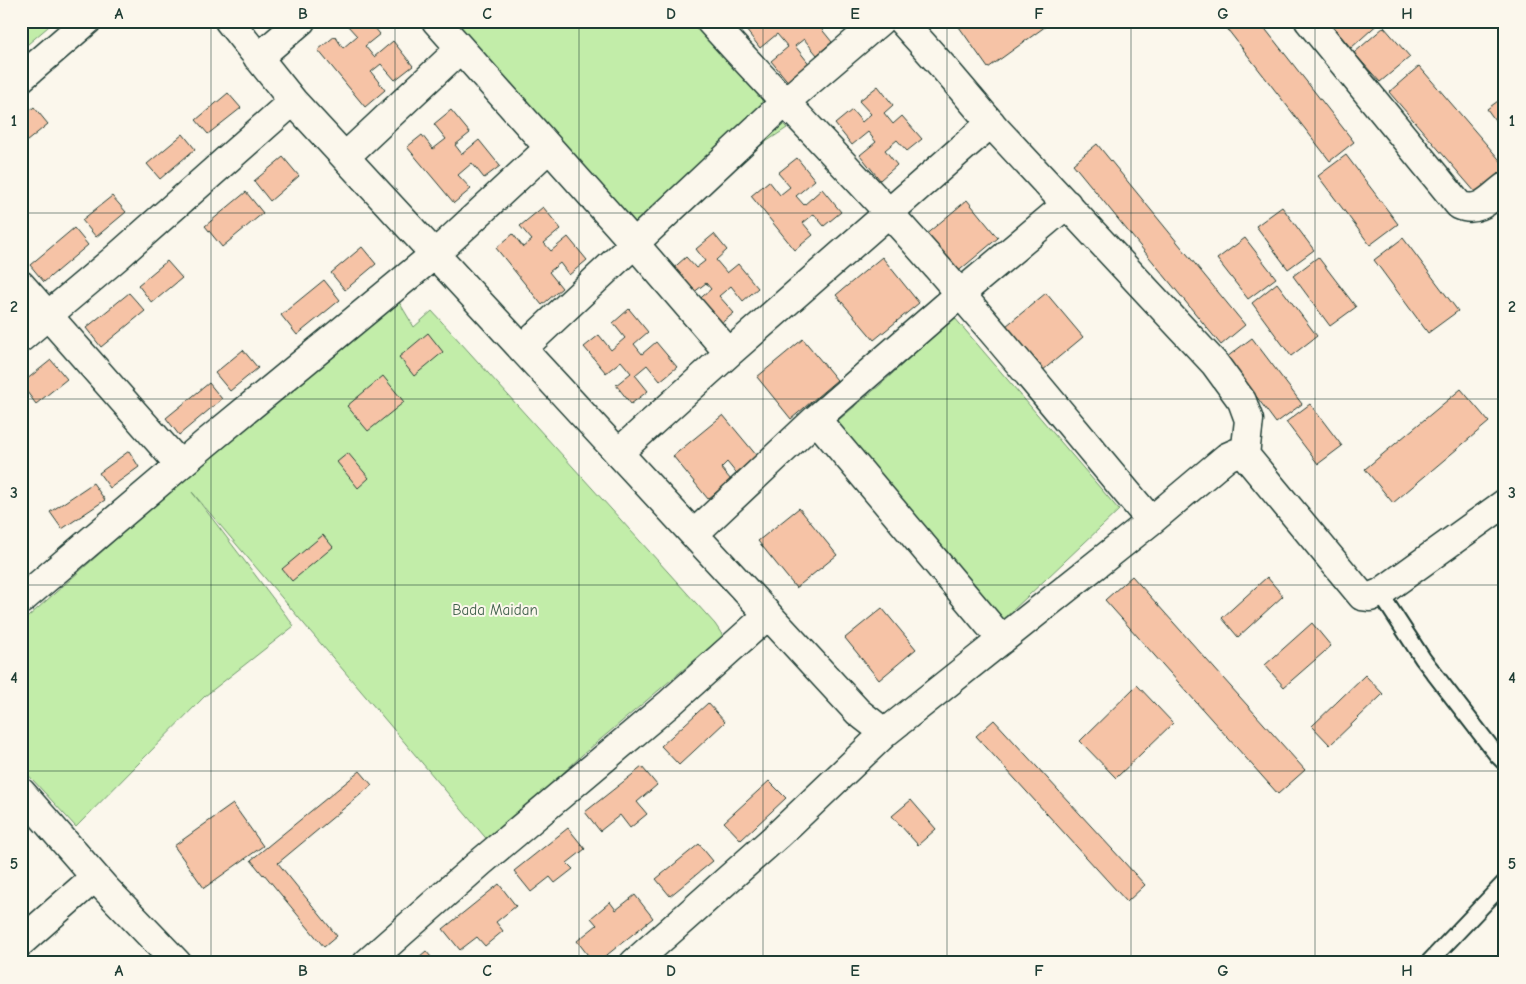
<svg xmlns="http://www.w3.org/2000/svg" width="1526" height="984" font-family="'Comic Neue',sans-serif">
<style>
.green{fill:#c2eda9;stroke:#70956e}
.building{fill:#f6c3a6;stroke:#1f3d34}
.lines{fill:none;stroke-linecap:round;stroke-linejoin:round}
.service-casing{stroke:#1f3d34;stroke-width:19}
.minor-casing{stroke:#1f3d34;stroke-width:31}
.service{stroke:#fbf7ec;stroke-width:15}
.minor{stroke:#fbf7ec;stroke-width:28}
.grid{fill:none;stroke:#1f3d34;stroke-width:1;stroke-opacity:0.55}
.labels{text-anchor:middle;stroke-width:4;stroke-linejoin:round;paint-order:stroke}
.park-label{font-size:15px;fill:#40604b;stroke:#fbf7ec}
.neatline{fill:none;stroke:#1f3d34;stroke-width:2}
.grid-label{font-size:16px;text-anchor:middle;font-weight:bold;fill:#1f3d34}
</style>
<rect width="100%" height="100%" fill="#fbf7ec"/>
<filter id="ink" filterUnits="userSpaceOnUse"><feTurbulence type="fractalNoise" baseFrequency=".02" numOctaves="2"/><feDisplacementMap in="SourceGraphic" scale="10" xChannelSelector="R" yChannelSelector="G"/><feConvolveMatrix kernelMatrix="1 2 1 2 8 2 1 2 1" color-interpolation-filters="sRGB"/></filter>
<g filter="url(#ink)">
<!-- green -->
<path class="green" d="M21,21H55L21,50Z
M424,21H692L787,128L735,162L633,257Z
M399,302L414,327L432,311L715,624L723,636L582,755L490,843L192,492L294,626L205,696L76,827L21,767V623L183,480Z
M954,317L1119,510L992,630L821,435L880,385Z"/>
<!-- building -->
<path class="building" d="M352,21H369L380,34L365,46L374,57L393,41L413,66L395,80L381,64L371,72L385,90L365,107L318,50L335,36L343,48L357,36L347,25Z
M748,21H769L771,23L773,21H798L804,29L815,21L832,42L817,55L804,39L795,46L811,66L790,84L771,61L788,47L777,34L760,48L743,26Z
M962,21H1053L988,68L957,24Z
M1221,21H1259L1354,142L1330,161Z
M1328,21H1381L1351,48Z
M1384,27L1410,57L1380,82L1354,53Z
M1419,66L1505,166V169L1476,193L1389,92Z
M878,86L893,105L884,113L893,124L902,116L922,139L907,151L897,140L885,150L897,165L880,180L860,155L876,142L868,132L852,145L835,124L852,110L862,122L871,114L859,101Z
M228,93L241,108L208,134L196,120Z
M1505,96V134L1487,109Z
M34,107L48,124L21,146V118Z
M451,110L470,133L455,145L462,154L479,140L500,166L484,178L472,163L458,175L471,189L454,203L407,147L422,135L433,149L446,139L434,124Z
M183,134L195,149L160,179L147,164Z
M1097,144L1245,325L1221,345L1073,164Z
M1346,155L1398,224L1370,245L1318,176Z
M283,157L299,176L270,201L254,181Z
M797,158L815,180L796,196L804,205L822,189L841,212L824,226L814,214L803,223L813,235L795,250L751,196L769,181L780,195L790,187L778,173Z
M246,192L263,213L222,247L205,226Z
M112,196L126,212L96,237L82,220Z
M967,200L998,238L955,274L924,236Z
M543,207L561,229L544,243L551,251L568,237L587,260L569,275L560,263L549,272L562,288L542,305L496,248L513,234L523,247L532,240L520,226Z
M1282,207L1314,250L1288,269L1256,226Z
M74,228L88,245L44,282L30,265Z
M714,234L727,250L716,260L727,273L738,264L758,288L743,301L731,286L719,296L734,313L715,328L695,303L711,289L706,283L689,296L669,272L686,257L696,268L705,261L696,249Z
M1245,238L1276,278L1248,299L1217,259Z
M1403,238L1458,311L1428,333L1374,260Z
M362,247L376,264L345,290L331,273Z
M882,257L919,303L874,340L836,295Z
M1318,257L1356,307L1330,326L1293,276Z
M167,261L182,278L152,303L138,285Z
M324,280L340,300L297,335L281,315Z
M1277,283L1317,336L1291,356L1252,303Z
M129,293L145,311L101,347L86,328Z
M1046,293L1083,337L1042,371L1006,326Z
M629,309L648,332L634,344L642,354L656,342L677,367L660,381L647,365L635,375L648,391L631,404L616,385L631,373L621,361L606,373L584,347L599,335L611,350L625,338L613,323Z
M428,333L443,352L414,376L399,357Z
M1252,338L1302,404L1276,423L1227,357Z
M803,339L837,380L791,419L757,377Z
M243,350L258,368L230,391L215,373Z
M51,360L67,379L36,404L21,384Z
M383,376L404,402L368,431L347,406Z
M209,383L222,399L179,435L166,418Z
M1461,389L1489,422L1393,503L1365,469Z
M1310,404L1342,446L1318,464L1286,422Z
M723,415L757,456L736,473L727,462L721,468L731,480L708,499L673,456Z
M129,451L139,467L110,488L99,473Z
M348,453L369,478L358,488L337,462Z
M93,483L105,500L62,529L50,512Z
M799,508L837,555L796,588L758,541Z
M323,535L333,547L292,581L282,569Z
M1132,576L1305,770L1278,794L1105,600Z
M1267,577L1283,596L1238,637L1222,618Z
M882,608L916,649L879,680L845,638Z
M1312,623L1331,646L1284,687L1265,665Z
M1365,675L1383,694L1330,745L1312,726Z
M1137,685L1173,723L1116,778L1080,741Z
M708,703L725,722L679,765L661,746Z
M994,720L1145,885L1127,902L976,736Z
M642,767L657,785L637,802L647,814L630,828L620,815L600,831L585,812Z
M360,771L372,785L278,863L337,936L324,947L264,874L263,875L251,860Z
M769,781L786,798L741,840L724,822Z
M911,800L936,829L918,845L892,816Z
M233,804L263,846L204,888L174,846Z
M568,828L585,849L567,863L573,869L555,883L550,877L531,892L514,871Z
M699,844L713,861L670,896L656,879Z
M499,884L516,906L496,922L503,931L485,946L477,937L460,950L443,929Z
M635,895L653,918L597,963H594L577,941L597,925L591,918L610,902L616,910Z
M426,951L436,963H412Z"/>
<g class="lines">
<defs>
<path id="service" d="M1380,593L1423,659L1497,755L1505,763
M1428,963L1505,882"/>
<path id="minor" d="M229,21L293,101L858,712L885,733L1151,521L1227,457L1236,453L1245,455L1362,596L1370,597L1380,593L1505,503
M436,21L634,243L729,353
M710,21C769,86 829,148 888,212C979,312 1064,418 1151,521
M902,21L944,68L995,128L1215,364L1242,401L1249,420L1245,455
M1309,21L1459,205C1479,214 1490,198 1505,187
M258,58L301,21
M21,78L87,21
M345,157L460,49
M21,285L180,465
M21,338L116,258L293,101
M522,349L784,103L880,21
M816,419L1002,640
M618,453L729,353L991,123
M694,534L816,419L960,294L1067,204
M21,600L206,443L435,254L549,148
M21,792L104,887L177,963
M21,942L95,877
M367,963L481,862L670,703L768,615
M634,963L778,835L885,733"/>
</defs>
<!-- service casing -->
<use href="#service" class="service-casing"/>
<!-- minor casing -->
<use href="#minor" class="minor-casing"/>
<!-- service -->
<use href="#service" class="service"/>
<!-- minor -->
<use href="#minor" class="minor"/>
</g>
</g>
<!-- grid -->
<path class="grid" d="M211,21V963M395,21V963M579,21V963M763,21V963M947,21V963M1131,21V963M1315,21V963M21,213H1505M21,399H1505M21,585H1505M21,771H1505"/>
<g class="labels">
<!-- park labels -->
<g class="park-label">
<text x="495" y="615">Bada Maidan</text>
</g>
</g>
<!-- margin -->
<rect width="1526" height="984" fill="none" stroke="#fbf7ec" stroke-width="55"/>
<rect x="28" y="28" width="1470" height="928" class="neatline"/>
<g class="grid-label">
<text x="119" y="19">A</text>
<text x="303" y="19">B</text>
<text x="487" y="19">C</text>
<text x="671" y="19">D</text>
<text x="855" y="19">E</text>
<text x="1039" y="19">F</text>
<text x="1223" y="19">G</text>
<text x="1407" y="19">H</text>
<text x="14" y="126">1</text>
<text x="1512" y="126">1</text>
<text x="14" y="312">2</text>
<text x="1512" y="312">2</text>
<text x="14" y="498">3</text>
<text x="1512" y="498">3</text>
<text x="14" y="683">4</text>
<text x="1512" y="683">4</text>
<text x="14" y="869">5</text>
<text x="1512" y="869">5</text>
<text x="119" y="976">A</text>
<text x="303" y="976">B</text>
<text x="487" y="976">C</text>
<text x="671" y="976">D</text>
<text x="855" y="976">E</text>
<text x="1039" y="976">F</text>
<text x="1223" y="976">G</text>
<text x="1407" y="976">H</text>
</g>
</svg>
